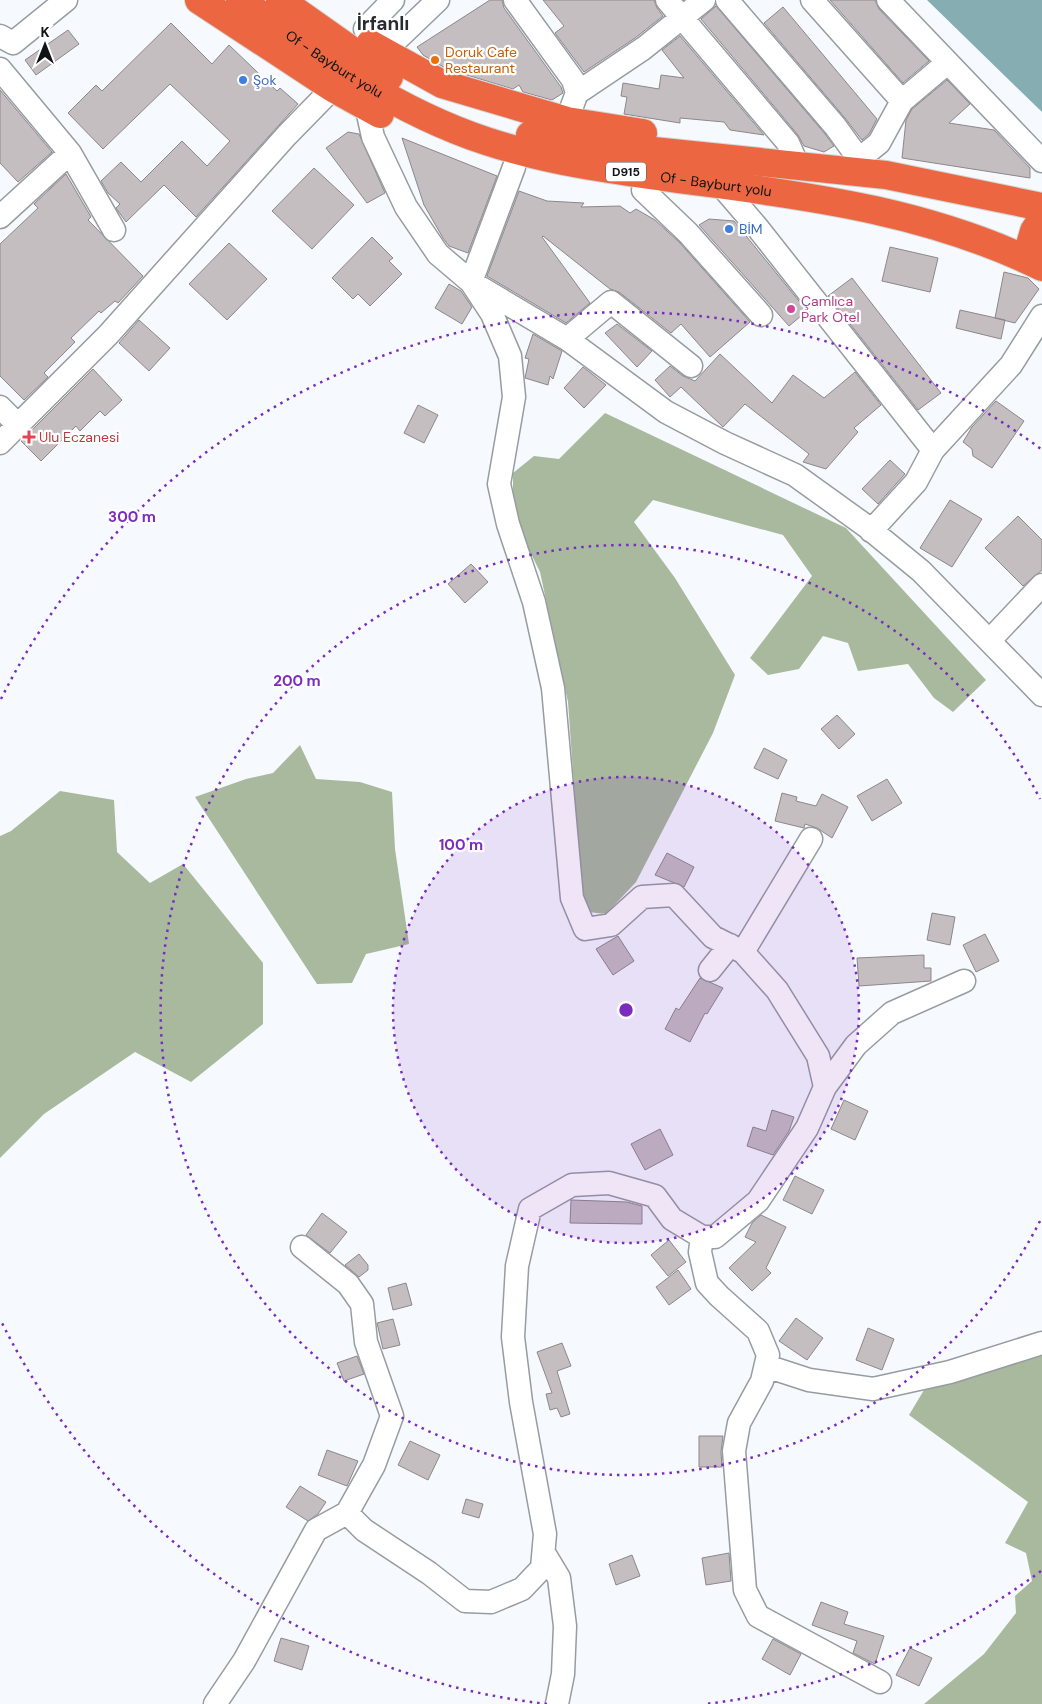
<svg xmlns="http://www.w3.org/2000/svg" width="1042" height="1704" font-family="'DM Sans',sans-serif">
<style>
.forest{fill:#a8b99d}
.water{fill:#85adb2}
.building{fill:#c5bec1;stroke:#8d878a}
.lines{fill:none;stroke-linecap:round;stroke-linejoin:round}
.minor-casing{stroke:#979ca0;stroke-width:25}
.highway-casing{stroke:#d4d5d5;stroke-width:30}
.minor{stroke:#fff;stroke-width:22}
.highway{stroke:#ec6741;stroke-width:28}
.ring{fill:none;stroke:#7b2cbf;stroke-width:2.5;stroke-dasharray:2.5 5}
.food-dot{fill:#e8710a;stroke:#fff;stroke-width:2}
.shop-dot{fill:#3f7fe0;stroke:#fff;stroke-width:2}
.hotel-dot{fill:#d1479c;stroke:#fff;stroke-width:2}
.health-dot{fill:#e0444e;stroke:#fff;stroke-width:2}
.labels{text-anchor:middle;stroke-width:4.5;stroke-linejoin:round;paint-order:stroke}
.shield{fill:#fff;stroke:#585a5a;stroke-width:1}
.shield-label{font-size:12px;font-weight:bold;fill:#111314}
.food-label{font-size:14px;fill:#c56008;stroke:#fff;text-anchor:start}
.street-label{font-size:14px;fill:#111314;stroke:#fff}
.shop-label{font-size:14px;fill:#366cbe;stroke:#fff;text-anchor:start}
.hotel-label{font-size:14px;fill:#b23c85;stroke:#fff;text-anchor:start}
.health-label{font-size:14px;fill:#be3a42;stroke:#fff;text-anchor:start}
.district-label{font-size:19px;font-weight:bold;fill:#282b2f;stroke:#fff}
.centre{fill:#7b2cbf;stroke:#fff;stroke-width:2.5}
.ring-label{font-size:15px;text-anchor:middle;font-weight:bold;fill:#7b2cbf;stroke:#fff;stroke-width:4.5;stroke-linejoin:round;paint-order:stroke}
</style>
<rect width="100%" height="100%" fill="#f6fafe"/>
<!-- forest -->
<path class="forest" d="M605,413L846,528L986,680L953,712L934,698L908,664L858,671L848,643L823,636L799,669L768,675L750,658L812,576L783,535L653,500L634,522L675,578L735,675L713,733L636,882L606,914L588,912L581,885L568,702L540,572L513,517V473L534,456L559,459Z
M300,745L316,779L360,782L392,792L395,849L409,944L366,954L352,983L317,984L195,797L246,779L273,773Z
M60,791L114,800L117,852L150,883L183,864L263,963V1024L191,1082L135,1052L44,1114L0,1158V836L11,831Z
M1042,1350V1704H924L984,1654L1016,1613L1015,1596L1032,1581L1026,1553L1005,1543L1028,1502L909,1415L924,1390Z"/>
<!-- water -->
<path class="water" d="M927,0H1042V112Z"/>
<!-- building -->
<path class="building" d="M490,0H502L504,8L561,87L563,93L552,100L523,92L519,85L513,89L447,69L423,55L417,47Z
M543,0H654L657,8L663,16L635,38L584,72L555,33L564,26Z
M830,0H875L879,9L929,61L903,83Z
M716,6L825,134L834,146L824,152L804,146L798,135L701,19Z
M783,7L877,119L869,134L862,140L845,118L764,23Z
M171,23L212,64L229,45L277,91L280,88L298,104L196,217L164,185L126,222L116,208L120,204L108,193L101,181L121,162L141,182L182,141L207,166L230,141L170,84L103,149L68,113L96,85L102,91Z
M68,30L79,44L36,75L25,60Z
M680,36L764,135L730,130L724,122L680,118V123L624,114L627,97L621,96L623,83L659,89L661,75L684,78L662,50Z
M947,80L970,104L949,123L994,130L1030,168V178L902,158L906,120L912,109Z
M0,90L52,152L18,182L0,163Z
M348,132L359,134L385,193L367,203L326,148Z
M402,138L497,176L468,253L449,246L443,238L424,205Z
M314,168L354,205L312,249L272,211Z
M66,174L91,217L88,220L143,276L118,303L115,301L101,313L99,311L71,338L75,342L44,373L48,377L24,400L0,376V244L38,208L34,204Z
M519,191L547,201L584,203L581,207L620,206L630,213L636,209L655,220L679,242L750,322L710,357L681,324L671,333L619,292L610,289L543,236L542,237L590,303L566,323L487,276Z
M709,219L734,221L807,311L789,326L699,225Z
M372,237L393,258L389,261L402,274L370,306L358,294L353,299L332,278Z
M229,243L267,279L227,320L189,284Z
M890,247L938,258L930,292L882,281Z
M1004,272L1028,278L1039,289L1015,323L995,318Z
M852,278L941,393L918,410L828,296Z
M449,284L461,291L472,307L462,324L435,308Z
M960,310L1005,320L1001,339L956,328Z
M139,320L170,348L149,371L119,343Z
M617,324L652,351L637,367L605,333Z
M533,334L562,351L553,379L550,376L548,385L525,378L529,359L525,358Z
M720,354L772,403L793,375L824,398L855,372L881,405L854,428L858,432L826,469L803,462L809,454L745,404L723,427L681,387L670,397L655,380L670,366L683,376L695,381Z
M583,367L606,385L584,408L564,388Z
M93,369L122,400L105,416L100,411L80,431L76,426L41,461L21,441Z
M996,401L1024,421L992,468L973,456L972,449L963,442L972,427Z
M418,405L438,415L424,443L404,433Z
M890,460L905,474L878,504L862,489Z
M950,500L982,519L952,567L920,548Z
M1018,516L1042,540V570L1023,586L985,548Z
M471,564L488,582L465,603L448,584Z
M837,715L855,734L839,749L821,729Z
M764,748L787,760L778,779L754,768Z
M887,779L902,803L872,821L857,796Z
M782,793L797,797L796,801L816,806L822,794L848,807L832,838L817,828L805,824L804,828L775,821Z
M667,853L694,867L684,887L655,875Z
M932,913L955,917L950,945L927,940Z
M985,934L999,961L976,972L963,945Z
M618,936L634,961L613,975L596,949Z
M924,955V968H931V981L859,986L857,958Z
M700,978L723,988L707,1014L705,1013L690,1042L665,1029L676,1008L679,1010Z
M844,1100L868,1111L855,1140L831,1129Z
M772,1110L794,1117L789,1131L773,1155L747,1146L753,1127L766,1131Z
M660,1129L673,1155L645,1170L631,1144Z
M795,1176L824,1190L812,1214L783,1200Z
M571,1200L627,1202L642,1206V1224L570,1223Z
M322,1213L347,1232L330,1253L306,1235Z
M761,1215L786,1227L766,1268L771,1273L752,1291L729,1268L756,1242L745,1237L752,1223Z
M669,1240L686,1262L668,1276L651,1255Z
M359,1254L368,1265V1270L359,1277L345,1265Z
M678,1270L691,1289L669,1305L656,1287Z
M406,1283L412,1305L393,1310L388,1288Z
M796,1318L823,1338L807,1360L779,1341Z
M393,1319L400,1345L383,1349L377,1323Z
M868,1328L894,1339L882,1370L856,1360Z
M562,1343L571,1366L557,1371L570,1414L561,1417L557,1408L550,1410L546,1394L552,1393L537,1352Z
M357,1356L364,1374L344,1381L337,1363Z
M699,1436H723L721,1452L722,1467H699Z
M410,1441L440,1455L428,1480L398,1465Z
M327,1450L358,1461L347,1486L318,1475Z
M300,1486L326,1502L318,1514L308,1521L286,1507Z
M466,1499L483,1504L479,1518L462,1513Z
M729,1553L731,1581L706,1585L702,1558Z
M632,1555L640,1576L616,1585L609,1564Z
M821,1602L848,1612L844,1624L884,1636L875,1664L853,1653L857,1641L812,1625Z
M281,1638L309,1646L302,1670L274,1661Z
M773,1639L801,1654L790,1675L762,1659Z
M910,1648L932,1658L919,1686L896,1675Z"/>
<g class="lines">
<defs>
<path id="minor" d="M393,0L365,29L391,45L438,0
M515,0L573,80L577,93L572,106
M667,0L788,143L798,166
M727,0L835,126L859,159L858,172
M812,0L902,101L879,143L859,159
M888,0L1042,161
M0,36L13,43L66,0
M0,69L70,153L0,217
M577,93L644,48L704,0
M902,101L947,63
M70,153L114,230
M514,167L471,282L567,339L666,412L725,443L795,475L866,526L921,571L1042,695
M643,190L688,233L761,315
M726,191L757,227L933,450
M567,339L611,302L691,366
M0,407L18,425
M0,443L108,335L287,135L333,88
M871,531L916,482L933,450L1011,365L1042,316
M990,640L1042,585
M743,952L811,839
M710,970L730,945
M825,1087L856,1045L892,1013L964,981
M702,1237L700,1252L707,1283L719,1296L758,1331L768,1355L762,1381L739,1423L734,1451L745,1590L758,1616L880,1682
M302,1247L348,1284L362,1304L366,1342L392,1416L374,1465L347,1513
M766,1366L809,1380L873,1389L950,1372L1042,1343
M544,1553L559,1578L565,1626L563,1674L557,1704
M215,1704L244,1661L316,1530L347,1513L364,1530L429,1573L465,1601L491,1602L522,1589L542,1568L545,1534L521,1402L513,1337L517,1266L530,1209L572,1185L609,1183L655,1196L672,1219L702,1237H715L758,1201L807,1128L825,1087L818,1056L777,990L743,952L713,937L674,895L642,897L611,925L585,929L572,898L553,688L534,602L508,524L499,484L514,397L510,356L492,314L471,282L438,254L406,207L373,137L364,96"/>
<g id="highway">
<path d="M199,0L333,88L380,114"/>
<path id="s1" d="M240,0C317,55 395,111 486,141C556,164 628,172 701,182C818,197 935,214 1042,267"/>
<path d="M280,0L389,77"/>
<path d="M370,44L442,84L567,121L643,133"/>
<path d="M530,135L556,141L886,175L1042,207"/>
<path d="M1026,259L1034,231L1042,219"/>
</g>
</defs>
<!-- minor casing -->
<use href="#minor" class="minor-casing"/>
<!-- highway casing -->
<use href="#highway" class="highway-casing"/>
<!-- minor -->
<use href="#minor" class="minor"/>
<!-- highway -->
<use href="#highway" class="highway"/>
</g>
<!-- distance rings -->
<circle cx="626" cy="1010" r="233" fill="#7b2cbf" fill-opacity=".12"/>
<g class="ring">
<circle cx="626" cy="1010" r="233"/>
<path d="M1040 1221A465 465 0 1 1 1040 799"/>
<path d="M1041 1571A698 698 0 0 1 705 1704M547 1704A698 698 0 0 1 1 1321M1 699A698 698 0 0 1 1041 449"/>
</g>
<!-- markers -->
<circle class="food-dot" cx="435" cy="60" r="5"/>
<g class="shop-dot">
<circle cx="243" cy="80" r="5"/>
<circle cx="729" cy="229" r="5"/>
</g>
<circle class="hotel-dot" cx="791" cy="309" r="5"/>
<path class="health-dot" d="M26.5 429.5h5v5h5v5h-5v5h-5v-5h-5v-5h5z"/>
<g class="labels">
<!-- shield labels -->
<rect class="shield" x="606" y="162.5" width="40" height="19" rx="4"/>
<g class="shield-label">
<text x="626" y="176">D915</text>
</g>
<!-- food labels -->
<g class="food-label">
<text x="445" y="57">Doruk Cafe<tspan x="445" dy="16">Restaurant</tspan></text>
</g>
<!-- street labels -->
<g class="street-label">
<text dy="5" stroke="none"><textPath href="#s1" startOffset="114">Of - Bayburt yolu</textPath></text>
<text dy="5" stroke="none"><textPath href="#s1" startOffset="519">Of - Bayburt yolu</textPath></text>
</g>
<!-- shop labels -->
<g class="shop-label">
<text x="253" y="85">Şok</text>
<text x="739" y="234">BİM</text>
</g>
<!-- hotel labels -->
<g class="hotel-label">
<text x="801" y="306">Çamlıca<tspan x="801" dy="16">Park Otel</tspan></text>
</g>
<!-- health labels -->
<g class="health-label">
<text x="39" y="442">Ulu Eczanesi</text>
</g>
<!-- district labels -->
<g class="district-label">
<text x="383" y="30">İrfanlı</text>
</g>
</g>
<circle cx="626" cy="1010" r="8" class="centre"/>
<g class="ring-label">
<text x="132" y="522">300 m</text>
<text x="297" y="686">200 m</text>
<text x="461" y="850">100 m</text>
</g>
<!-- north arrow -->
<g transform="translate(45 45)" stroke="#ffffff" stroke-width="4" paint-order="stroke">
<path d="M0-4L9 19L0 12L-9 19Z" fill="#111314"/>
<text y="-8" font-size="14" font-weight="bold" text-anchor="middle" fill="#111314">K</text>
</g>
</svg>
